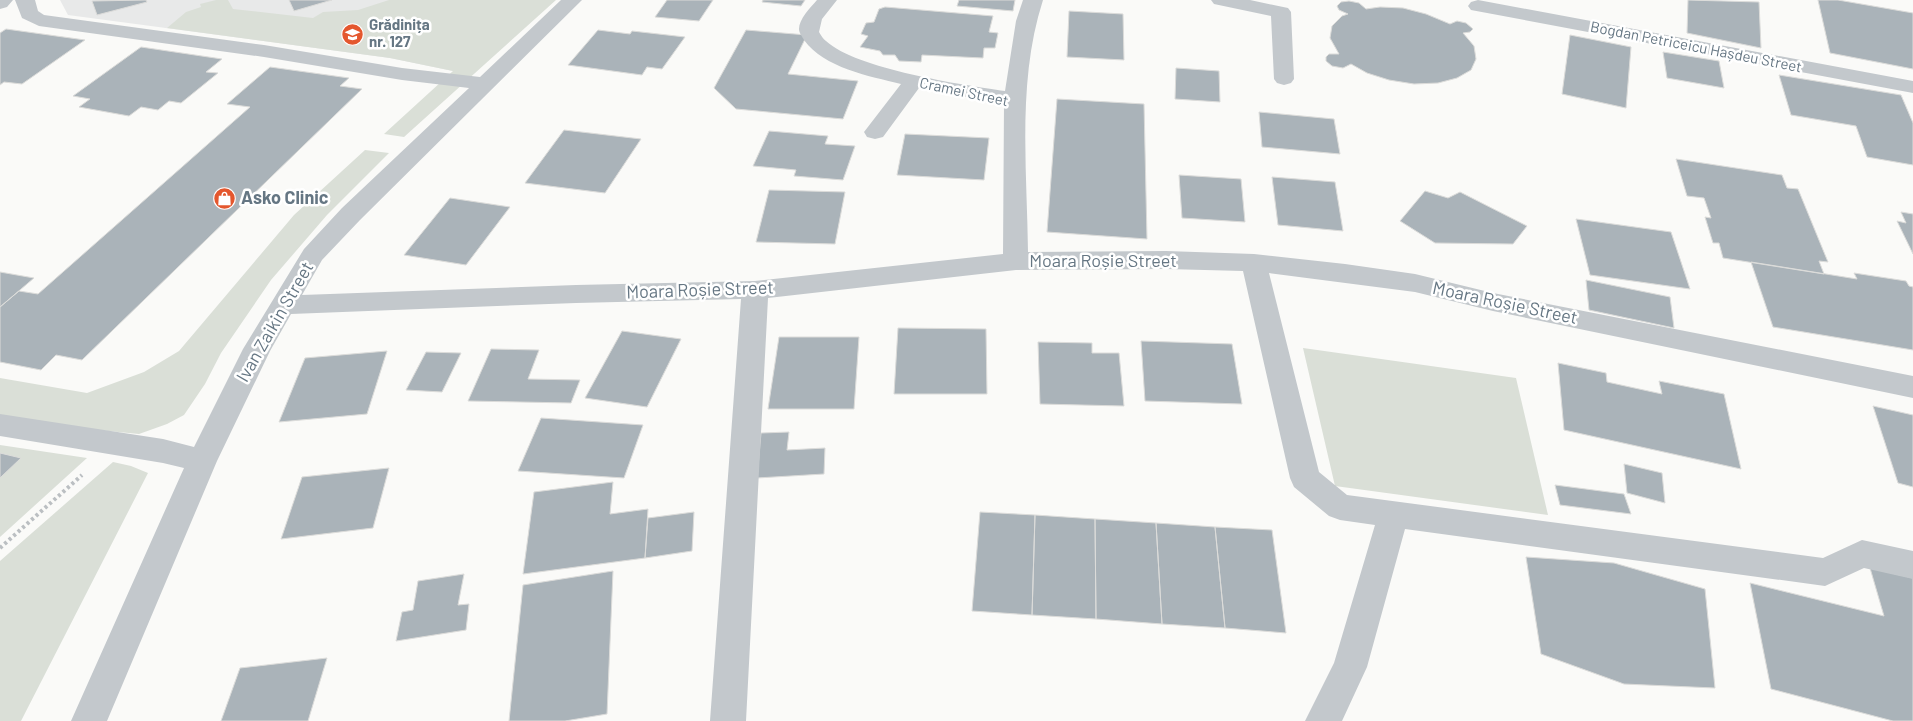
<svg xmlns="http://www.w3.org/2000/svg" width="1913" height="721" font-family="Barlow,sans-serif">
<style>
.built{fill:#e8e9e9}
.green{fill:#dadfd7}
.building{fill:#aab3b9;stroke:#dcdcda}
.lines{fill:none;stroke-linecap:round;stroke-linejoin:round}
.path{stroke:#bbbfc2;stroke-width:4;stroke-dasharray:3 3;stroke-linecap:butt}
.minor{fill:#c3c8cc;fill-rule:evenodd}
.labels{text-anchor:middle;stroke-width:5;stroke-linejoin:round;paint-order:stroke}
.far-poi-label{font-size:15px;font-weight:bold;fill:#657683;stroke:#fff;text-anchor:start}
.far-street-label{font-size:15px;fill:#657683;stroke:#fff}
.poi-label{font-size:18px;font-weight:bold;fill:#657683;stroke:#fff;text-anchor:start}
.street-label{font-size:18px;fill:#657683;stroke:#fff}
</style>
<rect width="100%" height="100%" fill="#fafaf8"/>
<!-- built -->
<path class="built" d="M60,0H530L453,71L390,58L68,15Z"/>
<!-- green -->
<path class="green" d="M216,0H228L233,9L313,18L323,12L358,10L389,0H556L404,137L384,134L453,71L390,58L167,28L186,12L201,7L200,4Z
M365,150L389,153L327,215L271,280L221,353L205,384L184,415L167,424L139,434L46,425L0,416V378L87,393L144,372L179,351L294,215Z
M1303,348L1516,378L1548,515L1335,486Z
M0,445L87,458L0,537V478L20,458L0,453Z
M113,462L131,466L148,473L21,721H0V561Z"/>
<!-- building -->
<path class="building" d="M146,0L147,2L97,15L92,1Z
M289,0H332L294,11Z
M667,0H713L699,21L655,17Z
M763,0H805L801,6L762,2Z
M959,0H1015L1013,11L957,6Z
M1688,0L1759,2L1761,48L1687,33Z
M1818,0H1838L1913,13V69L1830,53Z
M1349,1L1359,3L1366,9L1380,7L1403,8L1426,14L1450,24L1457,21L1466,23L1473,29L1470,32L1463,33L1474,46L1476,59L1471,70L1457,78L1438,83L1414,84L1389,80L1367,73L1351,64L1343,68L1332,66L1326,61V57L1329,54H1339L1330,38L1332,26L1342,16L1348,14L1339,10L1337,6L1341,2Z
M885,7L993,16L989,32L998,33L995,48H984L983,58L922,55L921,62L899,61L895,55H883L880,51L860,47L868,36L861,34L866,23L874,22L879,9Z
M1069,11L1123,14L1124,60L1067,57Z
M6,29L85,40L22,84L4,82L0,85V33Z
M598,30L630,34L632,31L685,37L662,69L647,67L642,75L568,65Z
M746,30L807,35L788,74L858,81L843,119L736,109L714,88Z
M1570,35L1631,47L1626,108L1562,94Z
M141,47L222,59L206,72L218,73L181,103L169,101L158,110L141,107L129,116L79,107L90,99L73,96Z
M1663,52L1719,61L1724,88L1667,78Z
M270,67L349,78L340,86L362,89L82,360L56,355L41,370L0,362V307L19,291L38,294L250,107L227,104Z
M1176,68L1219,71L1220,102L1175,99Z
M1779,75L1901,95L1913,123V165L1867,157L1856,126L1791,115Z
M1057,99L1144,104L1147,239L1047,232Z
M1259,112L1334,119L1340,154L1262,147Z
M564,130L641,139L605,193L525,183Z
M769,131L828,136L825,144L855,146L843,180L794,176L796,170L753,166Z
M905,134L989,138L984,180L897,175Z
M1676,159L1782,175L1787,188L1798,189L1828,262L1819,261L1824,274L1723,258L1719,243H1713L1705,217L1711,218L1704,198L1687,196Z
M1179,175L1241,179L1245,222L1182,218Z
M1272,177L1335,182L1343,231L1278,225Z
M769,190L845,192L835,244L756,242Z
M1425,191L1448,198L1460,192L1527,226L1513,244L1435,243L1400,221Z
M450,198L510,207L466,265L404,255Z
M1901,212L1913,214V254L1897,221L1906,223Z
M1576,219L1671,232L1690,289L1590,275Z
M1751,262L1857,279L1854,273L1906,281L1909,286L1913,287V350L1773,327Z
M0,272L34,278L0,307Z
M1586,280L1670,297L1674,328L1589,310Z
M898,328L986,329L987,394H894Z
M622,331L681,339L647,407L585,398Z
M779,337H859L854,409H768Z
M1141,341L1232,344L1242,404L1145,401Z
M1038,342L1092,343V353H1119L1124,406L1040,404Z
M491,349L539,350L528,379L580,380L571,403L468,401Z
M387,351L367,414L279,422L305,358Z
M426,352L461,353L442,392L406,390Z
M1558,363L1606,373L1607,382L1662,394L1659,381L1724,394L1741,469L1564,430Z
M1873,406L1913,415V487L1898,483Z
M541,418L643,425L624,478L518,471Z
M789,432L787,450L825,448L824,474L757,478L761,433Z
M0,453L21,458L0,478Z
M1624,464L1662,473L1665,503L1627,493Z
M389,468L373,528L281,539L302,477Z
M613,482L610,514L648,509L645,558L523,574L534,492Z
M1555,485L1624,494L1631,514L1560,505Z
M694,512L692,551L645,558L648,518Z
M980,512L1035,515L1032,615L972,611Z
M1035,515L1095,519L1096,619L1032,615Z
M1095,519L1156,523L1162,624L1096,619Z
M1156,523L1215,527L1225,628L1162,624Z
M1215,527L1272,530L1286,633L1225,628Z
M1526,557L1614,563L1705,589L1715,688L1624,684L1541,654Z
M1870,568L1913,578V721H1893L1771,689L1750,583L1884,616Z
M613,571L607,714L565,721H509L523,585Z
M464,574L458,605L469,604L466,630L396,641L402,612L413,610L418,581Z
M327,658L308,721H221L240,668Z"/>
<g class="lines">
<!-- path -->
<path class="path" d="M0,548L82,475"/>
<!-- minor -->
<path class="minor" d="M0,0H13L7,7L0,9Z
M15,0H35L38,11L44,15L264,45L402,68L480,77L561,0H582L360,220L322,260L302,295L576,285L755,281L1003,254L1004,104L919,88L883,137L875,139L867,137L864,132L901,84C869,76 824,68 804,40C802,36 799,33 799,29C799,19 810,8 817,0H837L822,19L819,32C821,35 823,39 826,41C856,69 963,85 1005,91L1016,21L1023,0H1043C1017,80 1027,169 1028,252L1166,251L1254,254L1345,264L1415,274L1493,293L1913,376V398L1493,311L1415,292L1269,273L1319,472L1347,495L1823,558L1862,540L1913,551V579L1864,568L1825,586L1405,529L1367,667L1342,721H1305L1334,663L1375,525L1340,520L1329,516L1294,487L1290,478L1243,271L1166,269L1016,270L768,298L746,721H710L741,299L576,303L291,314L270,351L217,461L107,721H71L184,468L163,463L0,436V414L163,439L194,447L243,349L304,249L342,208L469,88L402,80L264,57L39,26L22,18Z
M1211,0H1250L1288,8L1291,12L1294,79L1291,83L1284,85L1277,83L1274,79L1271,16L1214,4Z
M1478,0L1913,81V93L1471,10L1468,6L1471,2Z"/>
</g>
<!-- icons -->
<defs>
<symbol id="school-disc" viewBox="-11 -11 22 22"><circle r="9.5" fill="#e4572e" stroke="#fff"/><path d="M0-5L7-2L0 1L-7-2ZM-4 1L0 2.5L4 1V4Q0 6-4 4Z" fill="#fff"/></symbol>
<symbol id="shop-disc" viewBox="-11 -11 22 22"><circle r="9.5" fill="#e4572e" stroke="#fff"/><path d="M-5-2.5h2.3a2.7 3.5 0 0 1 5.4 0H5L5.5 6h-11ZM-1.5-2.5h3a1.5 2.3 0 0 0-3 0Z" fill="#fff"/></symbol>
</defs>
<g fill-rule="evenodd">
<use href="#school-disc" x="340" y="22" width="25" height="25"/>
<use href="#shop-disc" x="212" y="186" width="25" height="25"/>
</g>
<g class="labels">
<!-- far-poi labels -->
<g class="far-poi-label">
<text x="369" y="30">Grădinița<tspan x="369" dy="17">nr. 127</tspan></text>
</g>
<!-- far-street labels -->
<g class="far-street-label">
<text transform="translate(1696 47) rotate(11)" y="5">Bogdan Petriceicu Hașdeu Street</text>
<text transform="translate(964 92) rotate(12)" y="5">Cramei Street</text>
</g>
<!-- poi labels -->
<g class="poi-label">
<text x="241" y="204">Asko Clinic</text>
</g>
<!-- street labels -->
<g class="street-label">
<text x="1103" y="267">Moara Roșie Street</text>
<text transform="translate(700 290) rotate(-2)" y="6">Moara Roșie Street</text>
<text transform="translate(1505 303) rotate(12)" y="6">Moara Roșie Street</text>
<text transform="translate(275 322) rotate(-60)" y="6">Ivan Zaikin Street</text>
</g>
</g>
</svg>
